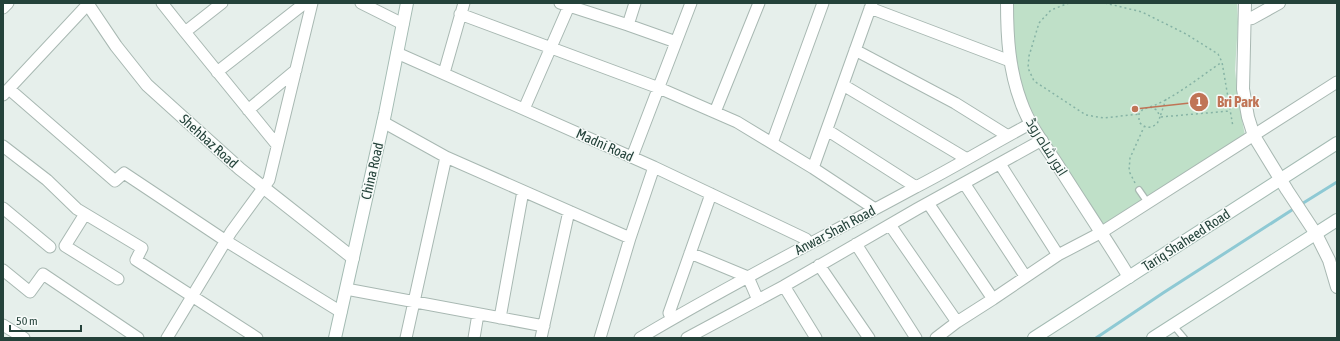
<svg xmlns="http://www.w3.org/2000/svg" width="1340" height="341" font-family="'Asap Condensed',Cairo,sans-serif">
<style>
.green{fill:#bfe0c8}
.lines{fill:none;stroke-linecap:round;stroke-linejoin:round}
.stream{stroke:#8ec9d4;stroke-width:3}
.service-casing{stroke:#a8b8b2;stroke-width:8}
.minor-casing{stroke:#a8b8b2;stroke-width:13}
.tertiary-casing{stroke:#a8b8b2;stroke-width:14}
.secondary-casing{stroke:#a4bbb3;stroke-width:14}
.path{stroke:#86b3a5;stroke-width:1.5;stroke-dasharray:2 3;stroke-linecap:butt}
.service{stroke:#fff;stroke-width:5.5}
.minor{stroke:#fff;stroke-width:11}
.tertiary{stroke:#fff;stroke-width:12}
.secondary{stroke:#fff;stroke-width:12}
.labels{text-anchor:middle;stroke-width:3;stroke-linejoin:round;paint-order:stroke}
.street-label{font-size:14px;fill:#24423a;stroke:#f7fbf9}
.leader{fill:none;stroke:#c07456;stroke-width:1.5}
.callout-dot{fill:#c07456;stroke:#f7fbf9;stroke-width:1.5}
.mark-label{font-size:12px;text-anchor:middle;font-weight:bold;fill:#fff}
.callout-label{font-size:15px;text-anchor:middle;font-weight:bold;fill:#c07456;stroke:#f7fbf9;stroke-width:3;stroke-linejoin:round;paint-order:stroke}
</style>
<rect width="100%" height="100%" fill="#e6efeb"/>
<!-- green -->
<path class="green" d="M1010,3H1237L1238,22L1235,70L1238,98L1245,136L1104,225L1047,139L1025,98L1015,61Z"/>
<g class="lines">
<!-- stream -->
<path class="stream" d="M1300,205L1337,182
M1096,338L1163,293L1295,208"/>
<defs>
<path id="service" d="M1139,190L1148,203
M1173,325L1184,338"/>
<path id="minor" d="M162,3L185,32L222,3
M361,3L403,24
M560,3L628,25L676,42
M3,8L8,3
M870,8L1010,61
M460,14L659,88L737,122L813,168L875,209
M628,25L635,3
M185,32L277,145
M855,50L955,103L1008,136
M397,53L654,167L806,239L809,244
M217,72L305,3
M444,73L464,3
M843,85L967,159
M9,89L115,181L124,173L226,241L341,312
M3,95L89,3
M524,109L569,6
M248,110L296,70
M715,112L759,3
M383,122L446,157L630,238
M827,130L916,187
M772,143L823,3
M3,146L47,180L77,209L142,248L136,260L257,338
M632,157L691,3
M1000,164L1058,255
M813,168L872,3
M964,183L1025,276
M928,203L993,299
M3,208L50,247
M85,214L65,246L118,279
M890,225L957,322
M856,244L916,338
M690,253L748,277L758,300
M819,265L869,338
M3,270L30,292L43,274L138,338
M784,286L816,338
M346,289L544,326
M500,318L523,191
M672,319L669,313L711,194
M3,325L24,338
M167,338L231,232L269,180L312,3
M406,338L446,157
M474,338L478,314
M541,338L569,211
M600,338L630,238L654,167
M640,338C730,284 824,237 916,187C955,167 992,144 1030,124
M687,338L784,286L917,209L1042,140
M936,338L957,322L993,299L1058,255L1102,232L1337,82"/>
<path id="tertiary" d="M87,3L116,46L147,85L240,169L353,258
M1007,3C1007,37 1009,70 1021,102C1029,125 1044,144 1057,164C1081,202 1106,239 1129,277
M1245,3L1243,89L1248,117L1254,136L1287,190L1316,234L1329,260L1337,287
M1246,19L1252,18L1279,3"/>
<path id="secondary" d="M335,338L385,114L407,3
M1034,338L1337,143
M1153,338L1337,220"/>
</defs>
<!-- service casing -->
<use href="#service" class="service-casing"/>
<!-- minor casing -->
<use href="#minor" class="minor-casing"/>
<!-- tertiary casing -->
<use href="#tertiary" class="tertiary-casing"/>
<!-- secondary casing -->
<use href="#secondary" class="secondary-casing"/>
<!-- path -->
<path class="path" d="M1069,3L1051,10L1039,23L1029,56L1028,68L1034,81L1086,115L1104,118L1139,114
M1105,3L1142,12L1186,34L1218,54L1222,62L1233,127
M1166,99L1160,117L1230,111
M1150,107L1157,110L1160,117L1157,124C1149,129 1145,128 1139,122V114L1143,109C1167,104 1201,76 1222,62
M1135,183L1129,171L1130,158L1144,127"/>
<!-- service -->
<use href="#service" class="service"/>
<!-- minor -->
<use href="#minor" class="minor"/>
<!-- tertiary -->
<use href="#tertiary" class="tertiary"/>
<!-- secondary -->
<use href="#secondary" class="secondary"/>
</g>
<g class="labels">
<!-- street labels -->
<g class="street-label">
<text transform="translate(209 141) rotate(42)" y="5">Shehbaz Road</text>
<text transform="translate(605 145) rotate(24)" y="5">Madni Road</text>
<text transform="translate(1047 147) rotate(58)" y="5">انور شاہ روڈ</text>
<text transform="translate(372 171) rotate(-77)" y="5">China Road</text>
<text transform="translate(835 230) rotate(-28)" y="5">Anwar Shah Road</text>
<text transform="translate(1186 240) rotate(-33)" y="5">Tariq Shaheed Road</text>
</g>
</g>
<!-- callouts -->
<path class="leader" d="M1135 109L1199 102"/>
<g class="callout-dot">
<circle cx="1135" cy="109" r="4"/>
<circle cx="1199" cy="102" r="10"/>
</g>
<g class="mark-label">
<text x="1199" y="106">1</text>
</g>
<g class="callout-label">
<text x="1238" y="107">Bri Park</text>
</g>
<!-- border -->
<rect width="1340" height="341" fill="none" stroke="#24423a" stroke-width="8"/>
<!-- scale -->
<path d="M10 325v6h71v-6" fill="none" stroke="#24423a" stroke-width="2"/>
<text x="16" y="325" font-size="12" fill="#24423a" stroke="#f7fbf9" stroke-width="3" paint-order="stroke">50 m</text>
</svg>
